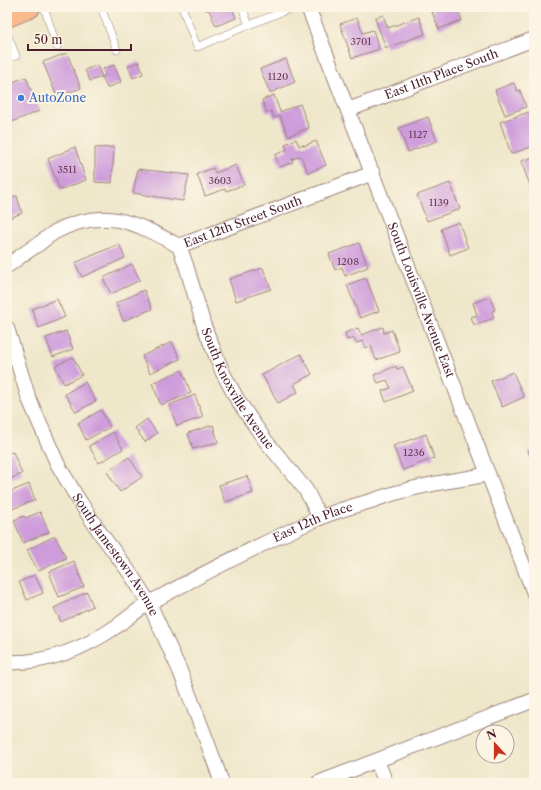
<svg xmlns="http://www.w3.org/2000/svg" width="541" height="790" font-family="'Libre Caslon Text',serif">
<style>
.building{fill:#ce9cdb}
.lines{fill:none;stroke-linecap:round;stroke-linejoin:round}
.lane-casing{stroke:#9c837a;stroke-width:8}
.street-casing{stroke:#9c837a;stroke-width:16}
.primary-casing{stroke:#9c837a;stroke-width:24}
.lane{stroke:#fff;stroke-width:7}
.street{stroke:#fff;stroke-width:14}
.primary{stroke:#fabb8c;stroke-width:22}
.shop-dot{fill:#3f7fe0;stroke:#fcf5e5;stroke-width:1.5}
.labels{text-anchor:middle;stroke-width:4;stroke-linejoin:round;paint-order:stroke}
.number-label{font-size:10px;fill:#6b3e57}
.street-label{font-size:12px;fill:#4a1f2b;stroke:#fcf5e5}
.shop-label{font-size:12px;fill:#366cbe;stroke:#fcf5e5;text-anchor:start}
</style>
<rect width="100%" height="100%" fill="#fcf5e5"/>
<filter id="ink" filterUnits="userSpaceOnUse"><feTurbulence type="fractalNoise" baseFrequency=".025" numOctaves="2"/><feDisplacementMap in="SourceGraphic" scale="8" xChannelSelector="R" yChannelSelector="G"/><feConvolveMatrix kernelMatrix="1 2 1 2 8 2 1 2 1" color-interpolation-filters="sRGB"/></filter>
<filter id="wash" filterUnits="userSpaceOnUse"><feTurbulence type="fractalNoise" baseFrequency=".012" numOctaves="4" result="noise"/><feDisplacementMap in="SourceGraphic" scale="16" xChannelSelector="R" yChannelSelector="G"/><feGaussianBlur stdDeviation="0.9" result="paint"/><feColorMatrix in="noise" values="0 0 0 0 0 0 0 0 0 0 0 0 0 0 0 0 0 1.4 0 .05"/><feComposite in="paint" operator="in"/></filter>
<g filter="url(#wash)">
<rect width="100%" height="100%" fill="#efe7ca"/>
<g id="blocks">
<!-- building -->
<path class="building" d="M205,7H232L236,18L216,26L209,10H206Z
M432,7H457L462,20L439,29L432,12H434Z
M478,7H491L480,11Z
M383,15L388,28L419,17L425,34L386,48L375,18Z
M357,18L363,33L373,30L379,49L352,58L340,24Z
M67,53L81,88L57,97L43,62Z
M286,59L295,82L270,93L260,69Z
M139,62L143,74L133,78L128,66Z
M97,65L102,77L90,81L85,70Z
M114,65L121,82L107,88L102,77L105,76L103,69Z
M26,77L39,111L7,124V84Z
M514,83L517,91L520,90L526,107L505,115L495,90Z
M274,95L280,112L300,104L309,128L288,136L280,116L274,118L271,111L267,113L262,100Z
M529,112L534,127V146L511,154L500,122Z
M428,117L437,141L408,152L399,128Z
M296,139L299,146L303,144L304,146L316,141L326,165L308,173L301,156L292,159L293,162L280,167L275,155L287,150L285,144Z
M75,147L86,180L60,190L48,159Z
M114,147L112,183L95,182V148Z
M534,157V187L531,188L521,161Z
M236,165L244,185L226,191L225,189L205,196L197,174L213,168L215,173Z
M138,169L189,175L183,201L133,193Z
M450,183L460,209L427,221L417,195Z
M7,194L8,197L17,196L22,213L7,219Z
M459,222L468,248L450,255L441,229Z
M359,243L368,267L345,276L342,267L335,270L329,254Z
M119,244L125,258L82,277L75,263Z
M132,264L140,280L111,294L103,278Z
M263,268L271,289L236,301L229,279Z
M366,278L379,311L360,318L347,285Z
M144,290L152,309L123,321L116,303Z
M490,297L495,310L492,311L494,318L474,325L471,317L477,315L473,303Z
M57,299L65,317L39,328L32,309Z
M383,327L384,333L392,330L400,352L376,360L371,346L365,348L363,341L356,343L354,338L347,340L345,333L358,328L361,335Z
M66,331L73,349L53,357L46,338Z
M172,342L180,359L150,373L142,356Z
M301,354L312,374L294,384L298,392L278,403L262,375Z
M73,357L82,375L64,384L55,366Z
M396,366L397,369L403,367L413,391L386,402L382,391L391,388L387,380L378,383L374,375Z
M182,370L191,393L161,405L152,383Z
M513,372L524,397L502,407L491,381Z
M85,382L96,401L76,412L65,394Z
M195,395L203,417L177,426L169,405Z
M101,410L110,427L86,440L78,423Z
M147,419L157,433L145,442L135,428Z
M213,425L218,442L193,449L188,433Z
M113,432L123,449L99,463L89,446Z
M426,434L434,458L403,470L393,446Z
M534,449V466L528,451Z
M13,452L22,474L7,480V454Z
M129,457L142,477L120,492L107,472Z
M247,476L253,493L225,502L219,485Z
M29,484L35,500L7,511V493Z
M40,512L49,532L23,543L14,520L24,516L25,518Z
M55,536L66,558L38,571L27,550Z
M74,561L84,587L59,597L49,572Z
M35,575L43,593L27,600L19,582Z
M87,592L93,606L61,622L54,608Z"/>
</g>
</g>
<g filter="url(#ink)">
<use href="#blocks" fill-opacity="0" stroke="#9c837a" stroke-width="1"/>
<g class="lines">
<defs>
<path id="lane" d="M44,7L57,47
M101,7L117,50
M182,7L197,47L249,25L242,7
M249,25L294,7
M7,33L16,56L7,59"/>
<g id="street">
<path id="s1" d="M308,7L534,593"/>
<path id="s2" d="M348,110L534,39"/>
<path id="s3" d="M179,246L186,265L204,326L212,346L223,373L237,399L251,420L265,440L306,490L320,518"/>
<path id="s4" d="M7,266C18,258 29,250 40,243C45,239 50,235 55,232C104,206 135,222 179,246L373,173"/>
<path id="s5" d="M7,328L29,399L57,463L75,494L101,534L130,573L149,603L180,671L208,744L222,783"/>
<path id="s6" d="M7,662C47,664 85,648 117,626C129,618 139,608 151,602C206,572 262,543 319,518C336,511 353,506 371,501C390,494 409,489 429,485C449,480 469,479 488,474"/>
<path d="M377,761L386,783"/>
<path d="M318,783L534,700"/>
</g>
<path id="primary" d="M7,16L29,7"/>
</defs>
<!-- lane casing -->
<use href="#lane" class="lane-casing"/>
<!-- street casing -->
<use href="#street" class="street-casing"/>
<!-- primary casing -->
<use href="#primary" class="primary-casing"/>
<!-- lane -->
<use href="#lane" class="lane"/>
<!-- street -->
<use href="#street" class="street"/>
<!-- primary -->
<use href="#primary" class="primary"/>
</g>
</g>
<!-- markers -->
<circle class="shop-dot" cx="21" cy="98" r="4"/>
<g class="labels">
<!-- number labels -->
<g class="number-label">
<text x="361" y="45">3701</text>
<text x="278" y="80">1120</text>
<text x="418" y="138">1127</text>
<text x="67" y="173">3511</text>
<text x="220" y="184">3603</text>
<text x="439" y="206">1139</text>
<text x="348" y="265">1208</text>
<text x="414" y="456">1236</text>
</g>
<!-- street labels -->
<g class="street-label">
<text dy="4" stroke="none"><textPath href="#s2" startOffset="100">East 11th Place South</textPath></text>
<text dy="4" stroke="none"><textPath href="#s4" startOffset="259">East 12th Street South</textPath></text>
<text dy="4" stroke="none"><textPath href="#s1" startOffset="314">South Louisville Avenue East</textPath></text>
<text dy="4" stroke="none"><textPath href="#s3" startOffset="155">South Knoxville Avenue</textPath></text>
<text dy="4" stroke="none"><textPath href="#s6" startOffset="340">East 12th Place</textPath></text>
<text dy="4" stroke="none"><textPath href="#s5" startOffset="253">South Jamestown Avenue</textPath></text>
</g>
<!-- shop labels -->
<g class="shop-label">
<text x="29" y="102">AutoZone</text>
</g>
</g>
<!-- margin -->
<rect width="541" height="790" fill="none" stroke="#fcf5e5" stroke-width="24"/>
<!-- north arrow -->
<g transform="translate(495 744) rotate(339)"><circle r="19" fill="#fcf5e5" stroke="#b59f9b"/>
<path d="M0-3L7 15L0 10L-7 15Z" fill="#c8321e"/>
<text y="-6" font-size="11" font-weight="bold" text-anchor="middle" fill="#4a1f2b">N</text>
</g>
<!-- scale -->
<path d="M28 44v6h103v-6" fill="none" stroke="#4a1f2b" stroke-width="2"/>
<text x="34" y="44" font-size="12" fill="#4a1f2b" stroke="#fcf5e5" stroke-width="3" paint-order="stroke">50 m</text>
</svg>
